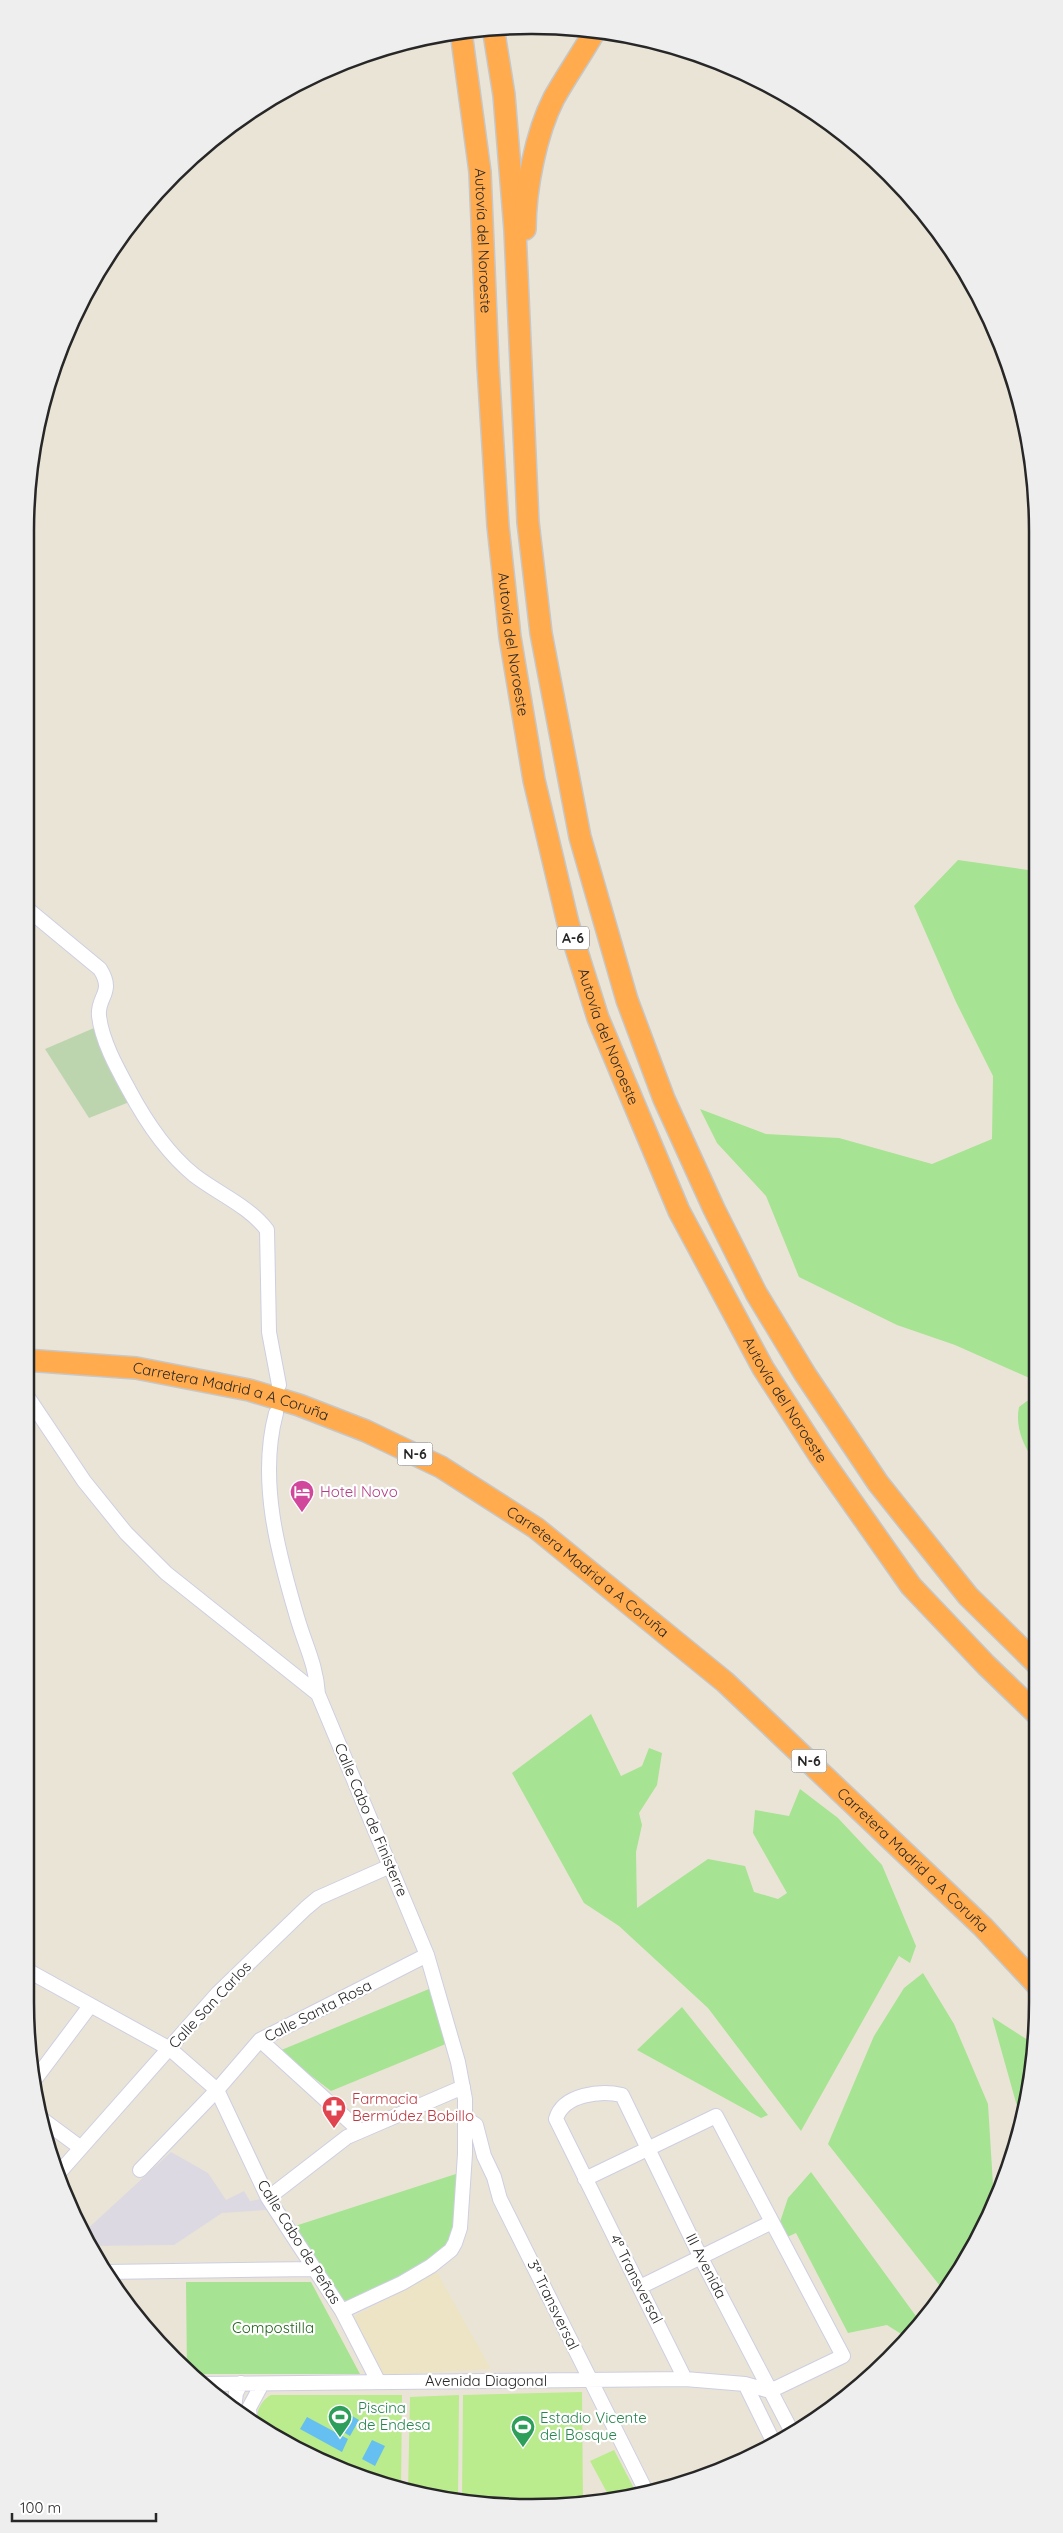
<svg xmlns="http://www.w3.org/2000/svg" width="1063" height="2533" font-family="Quicksand,sans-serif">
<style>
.industrial{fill:#dcd9e2}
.education{fill:#ede4c6}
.green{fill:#a6e392}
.cemetery{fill:#bdd5ae}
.pitch{fill:#baeb8d}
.water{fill:#66bff1}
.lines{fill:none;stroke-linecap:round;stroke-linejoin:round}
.minor-casing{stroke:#cdcfe1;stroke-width:16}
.highway-casing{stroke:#c7c7c7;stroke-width:24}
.minor{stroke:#fff;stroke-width:14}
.highway{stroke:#ffab4e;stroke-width:21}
.labels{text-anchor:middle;stroke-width:4.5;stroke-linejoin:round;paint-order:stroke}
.shield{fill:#fff;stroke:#686868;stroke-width:1}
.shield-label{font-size:14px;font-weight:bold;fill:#272727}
.street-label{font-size:15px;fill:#272727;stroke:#fff}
.hotel-label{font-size:15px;fill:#b23c85;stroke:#fff;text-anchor:start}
.health-label{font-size:15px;fill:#be3a42;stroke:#fff;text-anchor:start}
.park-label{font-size:15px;fill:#206417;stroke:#fff}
.leisure-label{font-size:15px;fill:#27864d;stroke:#fff;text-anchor:start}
.rim{fill:none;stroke:#272727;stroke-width:2.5}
</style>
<rect width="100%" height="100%" fill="#eae4d7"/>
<!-- industrial -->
<path class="industrial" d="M171,2152L208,2173L226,2200L244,2191L250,2201L261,2199L266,2210L222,2213L174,2245L89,2246L83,2233Z"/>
<!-- education -->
<path class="education" d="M437,2272L491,2369L383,2375L353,2317Z"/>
<!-- green -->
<path class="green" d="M958,860L1035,871L1036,1381L955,1345L897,1325L799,1277L766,1196L717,1143L700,1109L766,1134L839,1138L932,1164L992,1139L993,1076L956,1002L914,906Z
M1036,1399V1462C1023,1447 1015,1426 1019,1407L1027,1401Z
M591,1714L621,1776L642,1766L649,1748L662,1753L657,1785L639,1813L642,1825L636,1852L637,1908L708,1859L745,1866L754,1892L778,1899L787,1893L753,1833L755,1810L789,1816L800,1789L838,1818L882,1865L916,1946L910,1963L899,1956L801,2131L708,2008L619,1926L584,1903L512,1773Z
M923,1973L954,2024L988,2104L994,2201L970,2254L944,2291L828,2144L874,2036L904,1988Z
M429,1989L448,2043L331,2091L279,2051Z
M682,2007L768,2115L761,2118L637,2050Z
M992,2017L1034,2044L1028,2100L1022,2124Z
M811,2172L921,2323L909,2339L887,2325L848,2333L796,2233L785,2238L779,2225L788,2198Z
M459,2173C458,2191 460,2211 456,2228C447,2265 378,2289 346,2301L342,2300L295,2226Z
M186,2282H311L360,2374H190L187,2372Z"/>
<!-- cemetery -->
<path class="cemetery" d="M94,1028L132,1101L89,1118L45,1049Z"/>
<!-- pitch -->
<path class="pitch" d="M582,2392L583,2503L531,2508L462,2501L463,2395Z
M271,2395H402L401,2490C370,2482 277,2449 260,2423C253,2413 262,2400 271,2395Z
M459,2395L458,2501L433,2498L408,2492L410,2397Z
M614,2450L638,2496L611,2500L590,2461Z"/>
<!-- water -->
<path class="water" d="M347,2413L359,2420L350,2436L338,2429Z
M307,2417L348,2439L342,2452L300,2429Z
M372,2440L385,2446L375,2466L362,2459Z"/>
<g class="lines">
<defs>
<path id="minor" d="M25,907L100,969C115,993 97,996 99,1016C102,1041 117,1068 129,1090C145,1120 167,1153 194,1175C217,1193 249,1206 267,1230L269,1332L279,1385
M25,1393L84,1481L126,1533L166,1573L318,1694
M276,1413C258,1480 278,1553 297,1617C305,1645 316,1664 318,1694L427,1955L458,2062L465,2099V2154L460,2228L455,2243L451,2250L431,2266L402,2283L342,2311
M25,1969L170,2049L217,2090L268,2198L342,2311L378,2381
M260,2040L359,2130
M33,2082L90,2006
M39,2117L81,2148
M465,2118L476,2125L484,2156L494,2177L500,2199L647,2493
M140,2170L217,2090L260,2040L427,1955
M57,2175L218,1993L306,1908L318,1898L388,1867
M585,2179L716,2116L843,2356L770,2391
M268,2198L347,2137L463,2087
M105,2272L315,2269
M640,2287L772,2222
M685,2379L556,2119C563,2094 601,2090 622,2095L701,2258L793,2434
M200,2384L685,2379L745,2384L770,2391
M745,2384L775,2445
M234,2408L236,2393L241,2383
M250,2420L249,2408L262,2384"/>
<g id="highway">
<path d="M493,27L504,95L515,230L528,522L541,633L580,837L627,1000L664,1099L714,1209L756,1293L805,1374L878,1483L968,1596L1037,1664"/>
<path id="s1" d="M461,32L480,172L488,366L498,526L510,637L534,780L568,923L598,1018L679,1211L763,1368L819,1455L911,1586L986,1665L1037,1714"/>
<path d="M525,229C525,189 536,133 554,98C567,75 583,52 596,29"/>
<path id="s2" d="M25,1360L136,1368L249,1390L299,1405L366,1431L441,1467L536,1528L725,1682L983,1927L1038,1986"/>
</g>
</defs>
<!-- minor casing -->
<use href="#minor" class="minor-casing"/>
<!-- highway casing -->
<use href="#highway" class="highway-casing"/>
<!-- minor -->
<use href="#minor" class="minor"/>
<!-- highway -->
<use href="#highway" class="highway"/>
</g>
<!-- icons -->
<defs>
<symbol id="hotel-pin" viewBox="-11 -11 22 30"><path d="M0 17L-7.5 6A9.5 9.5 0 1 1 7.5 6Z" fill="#d1479c" stroke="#fff"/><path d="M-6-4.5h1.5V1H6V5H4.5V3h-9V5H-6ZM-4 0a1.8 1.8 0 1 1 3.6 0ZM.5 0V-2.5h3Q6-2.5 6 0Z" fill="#fff"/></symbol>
<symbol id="pharmacy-pin" viewBox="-11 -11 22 30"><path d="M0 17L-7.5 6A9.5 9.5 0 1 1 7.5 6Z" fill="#e0444e" stroke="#fff"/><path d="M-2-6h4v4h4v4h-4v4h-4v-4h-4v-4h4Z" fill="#fff"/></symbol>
<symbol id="stadium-pin" viewBox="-11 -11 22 30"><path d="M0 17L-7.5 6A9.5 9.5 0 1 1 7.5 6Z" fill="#2e9e5b" stroke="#fff"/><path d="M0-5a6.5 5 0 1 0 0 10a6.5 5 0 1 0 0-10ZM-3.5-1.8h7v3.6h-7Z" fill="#fff"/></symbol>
</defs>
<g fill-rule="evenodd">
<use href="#hotel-pin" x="288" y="1478" width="28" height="38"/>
<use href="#pharmacy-pin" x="320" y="2094" width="28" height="38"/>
<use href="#stadium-pin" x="326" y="2403" width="28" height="38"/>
<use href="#stadium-pin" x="509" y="2413" width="28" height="38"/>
</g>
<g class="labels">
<!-- shield labels -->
<g class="shield">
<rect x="557" y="926.5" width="32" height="23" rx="4"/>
<rect x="397.5" y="1442.5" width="35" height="23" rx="4"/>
<rect x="791.5" y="1749.5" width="35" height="23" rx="4"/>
</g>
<g class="shield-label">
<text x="573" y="943">A-6</text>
<text x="415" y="1459">N-6</text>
<text x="809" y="1766">N-6</text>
</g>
<!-- street labels -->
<g class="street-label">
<text dy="5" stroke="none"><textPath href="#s1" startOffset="210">Autovía del Noroeste</textPath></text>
<text dy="5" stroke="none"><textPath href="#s1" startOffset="615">Autovía del Noroeste</textPath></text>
<text dy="5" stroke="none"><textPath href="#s1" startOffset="1020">Autovía del Noroeste</textPath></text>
<text dy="5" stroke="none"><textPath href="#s2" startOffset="209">Carretera Madrid a A Coruña</textPath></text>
<text dy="5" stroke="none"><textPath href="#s1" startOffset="1425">Autovía del Noroeste</textPath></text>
<text dy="5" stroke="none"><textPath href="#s2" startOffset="614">Carretera Madrid a A Coruña</textPath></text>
<text transform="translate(371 1820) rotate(67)" y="5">Calle Cabo de Finisterre</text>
<text dy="5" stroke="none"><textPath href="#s2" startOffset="1049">Carretera Madrid a A Coruña</textPath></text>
<text transform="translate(210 2005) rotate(-47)" y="5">Calle San Carlos</text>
<text transform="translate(318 2011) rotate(-27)" y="5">Calle Santa Rosa</text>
<text transform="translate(299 2242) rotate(58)" y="5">Calle Cabo de Peñas</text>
<text transform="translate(706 2266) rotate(63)" y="5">III Avenida</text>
<text transform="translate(636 2279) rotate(63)" y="5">4ª Transversal</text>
<text transform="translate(553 2305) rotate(64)" y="5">3ª Transversal</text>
<text x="486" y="2386">Avenida Diagonal</text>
</g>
<!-- hotel labels -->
<g class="hotel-label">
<text x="320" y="1497">Hotel Novo</text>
</g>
<!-- health labels -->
<g class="health-label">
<text x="352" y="2104">Farmacia<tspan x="352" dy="17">Bermúdez Bobillo</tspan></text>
</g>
<!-- park labels -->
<g class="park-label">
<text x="273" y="2333">Compostilla</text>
</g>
<!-- leisure labels -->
<g class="leisure-label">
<text x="358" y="2413">Piscina<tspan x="358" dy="17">de Endesa</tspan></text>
<text x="540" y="2423">Estadio Vicente<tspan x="540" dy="17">del Bosque</tspan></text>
</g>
</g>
<!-- crop -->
<path d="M0 0H1063V2533H0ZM531 34H532A497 497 0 0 1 1029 531V2002A497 497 0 0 1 532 2499H531A497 497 0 0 1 34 2002V531A497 497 0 0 1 531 34Z" fill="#eee" fill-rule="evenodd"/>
<path class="rim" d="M531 34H532A497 497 0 0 1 1029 531V2002A497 497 0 0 1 532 2499H531A497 497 0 0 1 34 2002V531A497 497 0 0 1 531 34Z"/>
<!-- scale -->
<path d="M12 2513v8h144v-8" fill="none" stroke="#272727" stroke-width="2.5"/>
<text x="20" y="2513" font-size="15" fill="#272727" stroke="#ffffff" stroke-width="4" paint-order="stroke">100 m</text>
</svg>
